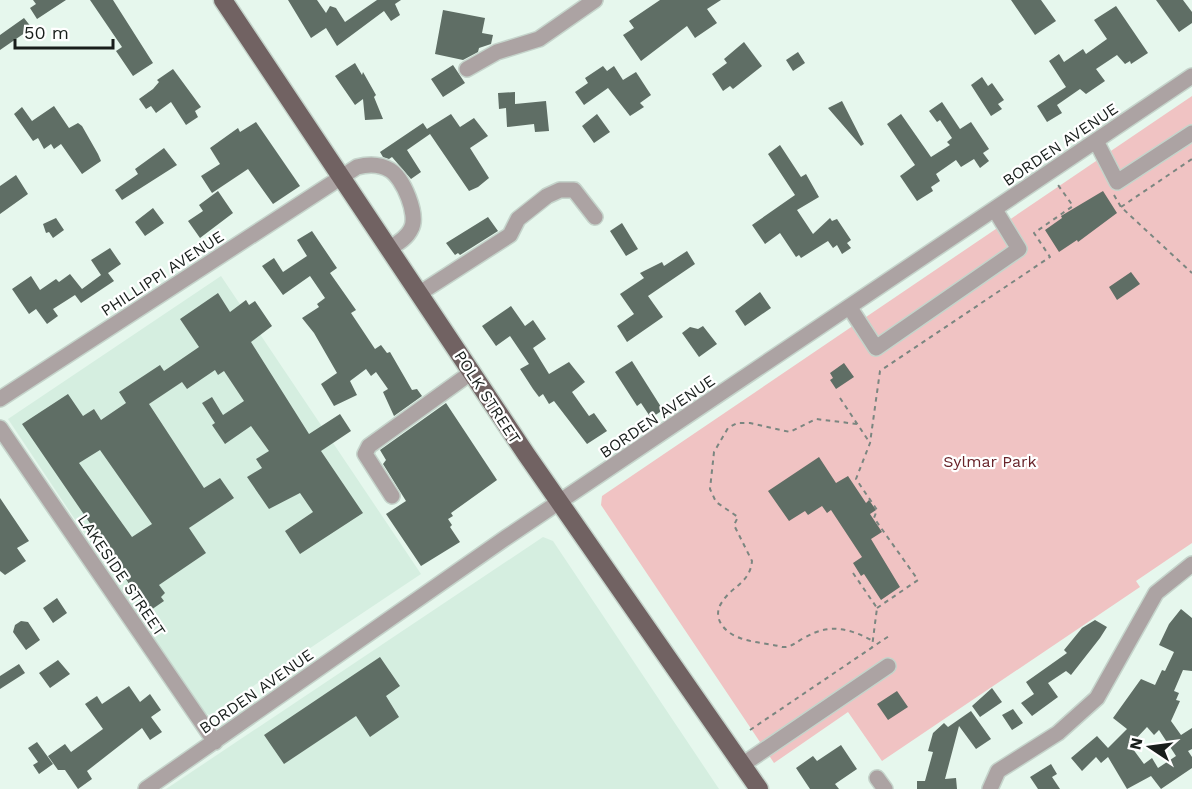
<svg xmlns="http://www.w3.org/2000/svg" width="1192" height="789" font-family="'Work Sans',sans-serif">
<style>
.built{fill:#d5eee0}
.green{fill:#f0c3c3}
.building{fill:#5f6e65;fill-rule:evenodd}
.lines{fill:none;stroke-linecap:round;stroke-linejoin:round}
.minor-casing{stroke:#c5d4cb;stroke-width:18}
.major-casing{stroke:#c5d4cb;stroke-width:21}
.path{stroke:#7b8680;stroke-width:2;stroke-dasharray:4.5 4.5;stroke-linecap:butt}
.minor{stroke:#aca3a3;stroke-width:15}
.major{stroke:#716262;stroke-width:18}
.labels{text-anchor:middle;stroke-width:4.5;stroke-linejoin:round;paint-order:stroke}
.street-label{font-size:16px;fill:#181e1b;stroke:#fff}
.park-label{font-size:16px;fill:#69242a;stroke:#fff}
</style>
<rect width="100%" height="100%" fill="#e6f7ed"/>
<!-- built -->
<path class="built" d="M221,276L421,574L210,715L204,713L8,419Z
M543,537L553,541L719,789H166Z"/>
<!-- green -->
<path class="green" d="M1192,96V543L1136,581L1140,587L882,761L848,712L774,763L601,505L602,496Z"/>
<!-- building -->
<path class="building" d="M33,0H66L37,19L30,8L36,4Z
M90,0H113L153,63L133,76L116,51L122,47Z
M288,0H317L326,13L330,6L336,8L345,22L377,0H401L395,4L400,15L391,21L384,11L337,46L326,28L311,38Z
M660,0H721L707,9L717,23L695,38L687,26L641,61L623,35L634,28L629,21Z
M1011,0H1041L1056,21L1035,35Z
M1156,0H1183L1192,12V23L1179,32Z
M1116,6L1148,53L1131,64L1130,61L1125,64L1117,55L1096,69L1105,81L1086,94L1080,89L1057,105L1062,113L1047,122L1037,106L1066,87L1049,61L1059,54L1064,62L1083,49L1086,54L1107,39L1094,20Z
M443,10L485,18L482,33L493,35L491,44L479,48L478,52L463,60L435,54Z
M24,18L32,28L0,50V35Z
M744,42L762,66L733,89L730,86L723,91L712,74L727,63L724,59Z
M798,52L805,63L793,71L786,60Z
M355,63L362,75L363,72L376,95L374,97L383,119L365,120L363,99L355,105L335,76Z
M453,65L465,83L443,97L431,79Z
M603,66L607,71L614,66L623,80L636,72L651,95L640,103L644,107L630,116L608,88L584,105L575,92L588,83L585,78Z
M173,69L201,107L195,111L198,117L186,125L171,102L156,113L151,106L146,109L139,99L153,89L159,82L157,80Z
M982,77L988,86L992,83L1004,100L998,104L1002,109L991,116L971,85Z
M515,92V104L546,101L549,131L535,132L534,124L507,127L506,108L499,109L498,93Z
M842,101L864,144L861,146L828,108Z
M942,102L960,129L971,122L989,149L983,153L989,161L980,168L974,159L961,167L956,160L936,174L940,181L931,187L933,191L917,201L900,176L915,165L887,124L901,114L931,157L950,145L947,142L952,138L940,120L937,122L929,111Z
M54,106L69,128L78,123L82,126L98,154L101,161L82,174L61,144L54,149L51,144L44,149L38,138L33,141L14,114L22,107L32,121Z
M451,114L460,127L474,118L488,136L470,148L489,178L478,187L469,191L430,134L407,150L421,172L411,179L392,157L389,159L383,157L380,152L423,123L427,129Z
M597,114L610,132L594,143L582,126Z
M256,122L300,186L273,204L248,169L212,193L201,176L220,164L210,148L238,128L240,132Z
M780,145L801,177L806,174L819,197L797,210L813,234L830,218L832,221L837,219L851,240L847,243L851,248L842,254L837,245L833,248L828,241L801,258L799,255L796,257L780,233L765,244L752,225L795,195L768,154Z
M164,148L177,165L122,200L115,190L138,174L135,169Z
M16,175L28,194L0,214V186Z
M218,191L233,213L200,238L188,221L203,211L199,205Z
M1103,191L1117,213L1078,242L1077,240L1059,252L1045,230L1062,218L1061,216Z
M153,208L164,223L145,236L135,222Z
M488,217L498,231L460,255L458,253L455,255L446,243Z
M56,218L64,230L53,238L49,232L46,233L43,224Z
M622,223L638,249L626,256L610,231Z
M312,231L337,268L330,273L356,310L351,313L375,349L381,345L387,353L390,352L412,390L417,389L422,396L394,416L383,392L388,389L376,372L371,376L366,369L350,381L357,395L334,406L321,384L337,373L314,333L302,318L319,307L317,304L325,298L310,276L283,295L262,266L274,258L283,272L307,256L297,240Z
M110,248L121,264L108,273L114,281L81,303L75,295L53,309L58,316L47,324L36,309L29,314L12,289L31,276L40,290L56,279L59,282L70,274L82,289L101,275L91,260Z
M687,251L695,264L648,296L663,317L627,342L617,326L634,314L620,294L644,278L640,273L662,262L664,266Z
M1131,272L1140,284L1117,300L1109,287Z
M760,292L771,308L745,326L735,311Z
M218,293L230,312L246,300L249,305L255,301L272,326L251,342L309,434L340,414L351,431L321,451L363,513L300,554L285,531L313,512L300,493L269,509L247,477L262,468L256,459L269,451L251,426L225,444L212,425L215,423L202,403L212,397L223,415L244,401L224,371L218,375L215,370L187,389L182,382L149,404L204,488L220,478L234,498L189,528L206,553L159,585L165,593L161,597L164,601L148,612L109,554L112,552L98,530L96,532L22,424L68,394L83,416L94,409L101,420L126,403L119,392L160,365L164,371L199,347L180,319ZM100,450L152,524L132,537L79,463Z
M511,306L525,326L533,320L546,339L533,348L549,374L569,362L585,382L572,392L589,416L594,413L607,431L587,444L554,401L549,404L543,394L539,397L533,389L520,369L529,364L510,336L496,346L482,326Z
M703,326L717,344L699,357L682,333L690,327L698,329Z
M632,361L663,410L651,418L641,403L637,406L615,372Z
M844,363L854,377L836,389L830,380L833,378L830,373Z
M446,403L497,480L451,513L453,516L448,519L452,525L450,527L460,542L421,566L386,514L406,501L383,464L386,460L380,450Z
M819,457L836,483L848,476L866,503L869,500L876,510L870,514L882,532L871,539L900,587L881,600L864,574L861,576L853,563L862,557L831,510L827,513L822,506L808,515L805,511L789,521L768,491Z
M0,498L29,541L17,548L26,561L5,575L0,571Z
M57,598L67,613L53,623L43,608Z
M1181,609L1192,618V671L1183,670L1174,691L1179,693L1176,700L1180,701L1171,721L1181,735L1192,728V749L1188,751L1192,757V768L1161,789L1151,776L1127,789L1108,757L1101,763L1096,757L1082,771L1071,758L1097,736L1108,748L1127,729L1113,718L1141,679L1155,685L1162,670L1165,671L1174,652L1159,645L1169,624ZM1147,727L1154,735L1159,730L1176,756L1158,768L1152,758L1144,764L1130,745Z
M1095,620L1107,627L1100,638L1071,675L1066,671L1048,683L1058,697L1032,716L1021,703L1034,694L1026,682L1067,653L1064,650L1082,628Z
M21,621L28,622L40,640L26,650L13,632L15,625Z
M380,657L400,686L386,696L399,717L370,737L356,716L284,764L264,735Z
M58,660L70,674L50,688L39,673Z
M19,664L25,673L0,689V676Z
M129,686L140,702L150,694L161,710L151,717L162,732L150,740L142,728L87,771L92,779L78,789L65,770H58L48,756L65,744L71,752L103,729L85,704L97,696L102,704Z
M992,688L1002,702L980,717L972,706Z
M897,691L908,707L888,720L877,704Z
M1013,709L1023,723L1012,730L1002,715Z
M971,711L991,739L976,749L959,726L945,779L956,778L957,789H917V781H925L933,752L928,751L933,733L944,723L948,727Z
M37,742L53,764L39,774L33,765L38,762L28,748Z
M841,745L857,769L835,784L839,789H810L796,768L813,756L817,761Z
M1051,764L1057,774L1052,777L1060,789H1038L1030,777Z"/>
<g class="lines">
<defs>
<path id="minor" d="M467,69L497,52L539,39L595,0
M1096,141L1117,182L1192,133
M420,293L510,235L518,219L547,196L560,190H574L595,217
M850,308L876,348L1019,249L995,210
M0,399L357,167C368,164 380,164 390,170C403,178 419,215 411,229C407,238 398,243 390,248
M0,428L215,742
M392,496L365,454L369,446L472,372
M742,765L888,666
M877,778L885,789
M146,789L507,537L1192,76
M990,789L998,771L1058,733L1097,698L1156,593L1192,564"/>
<path id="major" d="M223,0L526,454L759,789"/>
</defs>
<!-- minor casing -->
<use href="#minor" class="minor-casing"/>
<!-- major casing -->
<use href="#major" class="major-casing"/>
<!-- path -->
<path class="path" d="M1114,195L1121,207L1192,273
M1121,207L1192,159
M840,398L870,443
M857,424L816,419L790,432L750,423H737L728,428L714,452L710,489L716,502L738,517L734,525L752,561C750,583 732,586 722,602C711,618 725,633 740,638C753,643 768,643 782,647C791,648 796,642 804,638C829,623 849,628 873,641
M853,573L877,608L872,647
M877,608L918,580L874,518L877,510L856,479L870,443L880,371L1050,257L1034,233L1073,206L1058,185
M750,730L889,636"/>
<!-- minor -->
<use href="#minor" class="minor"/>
<!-- major -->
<use href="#major" class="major"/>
</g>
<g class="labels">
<!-- street labels -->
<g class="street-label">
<text transform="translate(1060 144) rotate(-34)" y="6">BORDEN AVENUE</text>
<text transform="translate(162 273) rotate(-33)" y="6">PHILLIPPI AVENUE</text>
<text transform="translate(488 397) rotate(57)" y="6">POLK STREET</text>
<text transform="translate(657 416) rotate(-34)" y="6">BORDEN AVENUE</text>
<text transform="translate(122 575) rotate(56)" y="6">LAKESIDE STREET</text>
<text transform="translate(256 691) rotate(-35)" y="6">BORDEN AVENUE</text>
</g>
<!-- park labels -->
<g class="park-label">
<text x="990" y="467">Sylmar Park</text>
</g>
</g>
<!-- north arrow -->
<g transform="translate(1150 747) rotate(283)" stroke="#ffffff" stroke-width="4.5" paint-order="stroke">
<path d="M0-4.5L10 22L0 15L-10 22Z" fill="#181e1b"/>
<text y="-9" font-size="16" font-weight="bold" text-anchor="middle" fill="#181e1b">N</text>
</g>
<!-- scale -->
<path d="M15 39v9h98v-9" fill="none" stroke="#181e1b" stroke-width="3"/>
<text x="24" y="39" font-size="18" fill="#181e1b" stroke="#ffffff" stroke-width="4.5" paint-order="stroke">50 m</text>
</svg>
